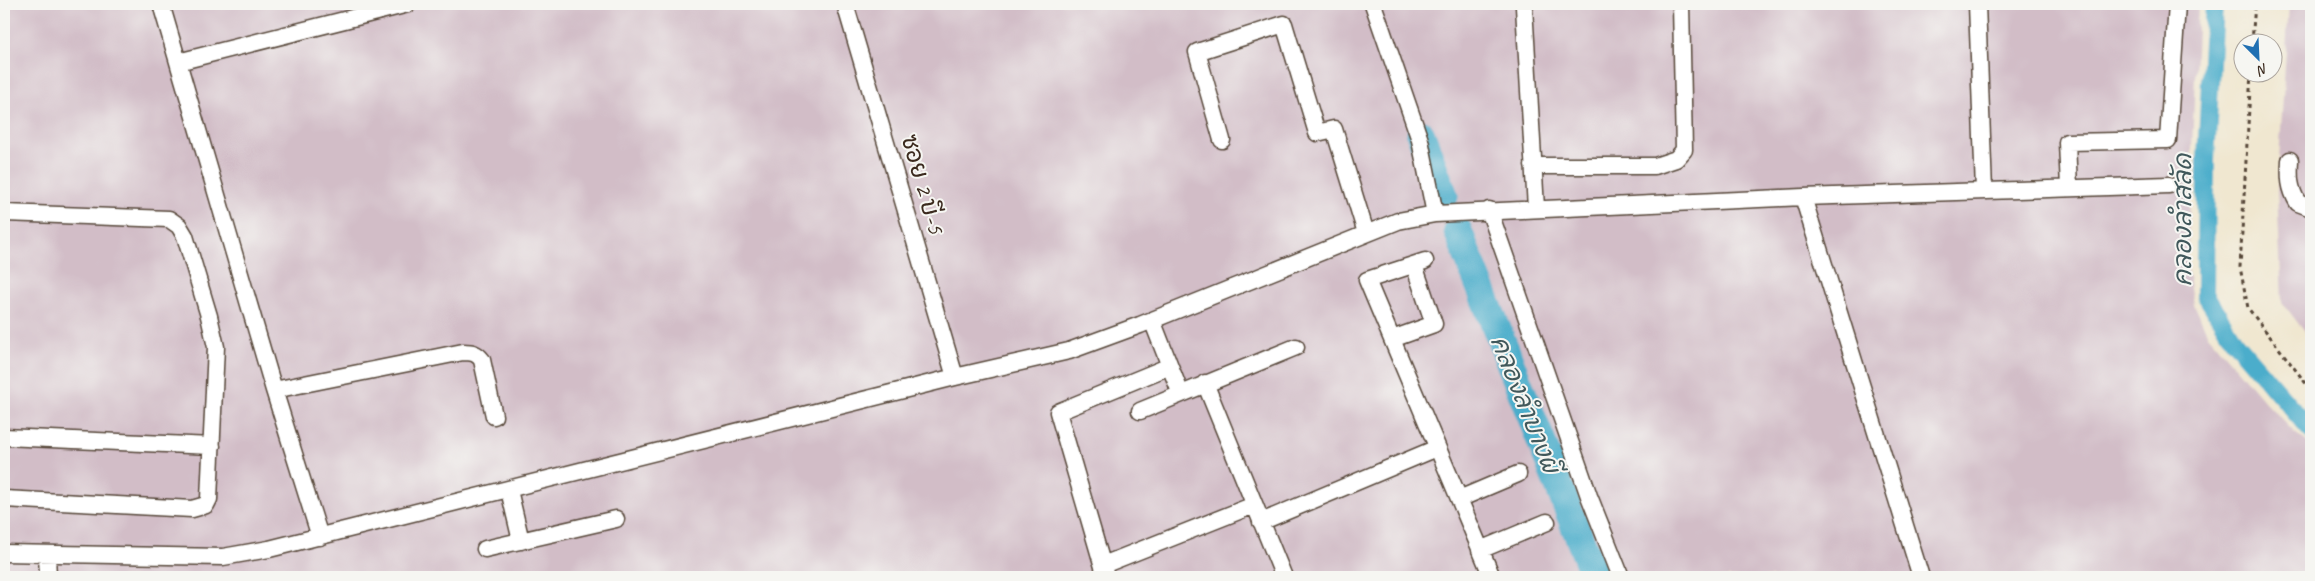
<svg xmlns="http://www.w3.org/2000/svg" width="2315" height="581" font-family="Caveat,'Playpen Sans Thai',sans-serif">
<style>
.industrial{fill:#d2bdc7}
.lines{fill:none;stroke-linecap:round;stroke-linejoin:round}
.canal{stroke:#4cadcb;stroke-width:18}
.river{stroke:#4cadcb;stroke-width:29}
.minor-casing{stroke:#564639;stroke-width:19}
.path{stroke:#564639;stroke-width:3;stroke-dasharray:4 4;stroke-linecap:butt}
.minor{stroke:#fff;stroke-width:16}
.labels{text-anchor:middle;stroke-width:4;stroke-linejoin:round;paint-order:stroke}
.street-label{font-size:24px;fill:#3b2a1e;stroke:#f6f6f2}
.water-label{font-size:25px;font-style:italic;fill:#41585b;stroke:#f6f6f2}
</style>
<rect width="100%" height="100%" fill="#f6f6f2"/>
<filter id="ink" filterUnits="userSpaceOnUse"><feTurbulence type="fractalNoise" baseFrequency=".02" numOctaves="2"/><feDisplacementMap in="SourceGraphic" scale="10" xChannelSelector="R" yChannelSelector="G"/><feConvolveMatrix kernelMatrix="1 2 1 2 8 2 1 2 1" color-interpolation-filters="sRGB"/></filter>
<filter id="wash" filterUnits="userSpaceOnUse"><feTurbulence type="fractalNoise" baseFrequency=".0096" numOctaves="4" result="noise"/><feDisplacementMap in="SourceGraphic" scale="20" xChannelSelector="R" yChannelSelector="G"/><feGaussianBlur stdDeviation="1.12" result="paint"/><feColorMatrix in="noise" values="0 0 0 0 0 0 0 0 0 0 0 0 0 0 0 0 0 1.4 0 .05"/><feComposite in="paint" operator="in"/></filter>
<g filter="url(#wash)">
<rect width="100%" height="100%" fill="#f0e7d0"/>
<!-- industrial -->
<path class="industrial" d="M4,4H2198L2187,267L2194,304L2208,335L2265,402L2295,433L2311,445V577H4Z
M2289,4H2311V340L2282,302L2277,190Z"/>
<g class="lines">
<!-- canal -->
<path class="canal" d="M2214,4L2206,160L2205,294L2234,341L2311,431"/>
<!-- river -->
<path class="river" d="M1421,135L1444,196
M1458,231L1595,577"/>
</g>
</g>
<g filter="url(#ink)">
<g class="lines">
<defs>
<path id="minor" d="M161,4L274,390L320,537
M845,4L955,377
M1373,4L1420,140L1435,214
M1526,4L1524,7L1536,208
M1977,4L1984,191
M178,62L408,4
M1222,140L1197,52L1284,24L1317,133L1334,129L1366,233
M2290,160C2289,177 2289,188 2298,203L2311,208
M1533,166H1655L1676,159L1684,150L1681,4
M2069,188L2067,142L2168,140L2177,4
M1803,197L1921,577
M1489,210L1589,496L1621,577
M4,213L169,219L179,226L185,236L209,316L216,347L209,499L206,505L192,509L4,499
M1425,261L1367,280L1492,577
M1152,320L1180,392
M1392,339L1434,324L1414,265
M1205,383L1284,577
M274,390L463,352C472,352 477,353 482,360L494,416
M1140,411L1296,347
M4,437L212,446
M509,490L521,541
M1459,499L1518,474
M1261,522L1437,448
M485,549L616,519
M1480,550L1547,522
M4,553L223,557L269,549L955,377L1069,351L1140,325L1398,221L1435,214L1803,197L2169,185
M47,555L48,577
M1103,565L1254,505
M1106,577L1058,412L1170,366"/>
</defs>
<!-- minor casing -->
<use href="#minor" class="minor-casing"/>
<!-- path -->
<path class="path" d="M2252,42L2255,4
M2251,72L2240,267L2248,308L2311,390"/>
<!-- minor -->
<use href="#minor" class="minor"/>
</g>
</g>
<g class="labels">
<!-- street labels -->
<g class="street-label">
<text transform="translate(923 184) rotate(74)" y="8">ซอย 2 บี-5</text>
</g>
<!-- water labels -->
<g class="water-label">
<text transform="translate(2182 220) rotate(-90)" y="9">คลองลำสลัด</text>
<text transform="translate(1526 404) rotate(68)" y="9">คลองลำบางผี</text>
</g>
</g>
<!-- margin -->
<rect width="2315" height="581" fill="none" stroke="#f6f6f2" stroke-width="20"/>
<!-- north arrow -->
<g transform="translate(2258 58) rotate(156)"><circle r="24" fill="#f6f6f2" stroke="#aba49d"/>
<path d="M0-4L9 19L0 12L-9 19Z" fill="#1f6fb2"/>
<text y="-8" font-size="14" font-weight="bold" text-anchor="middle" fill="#3b2a1e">N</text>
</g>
</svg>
